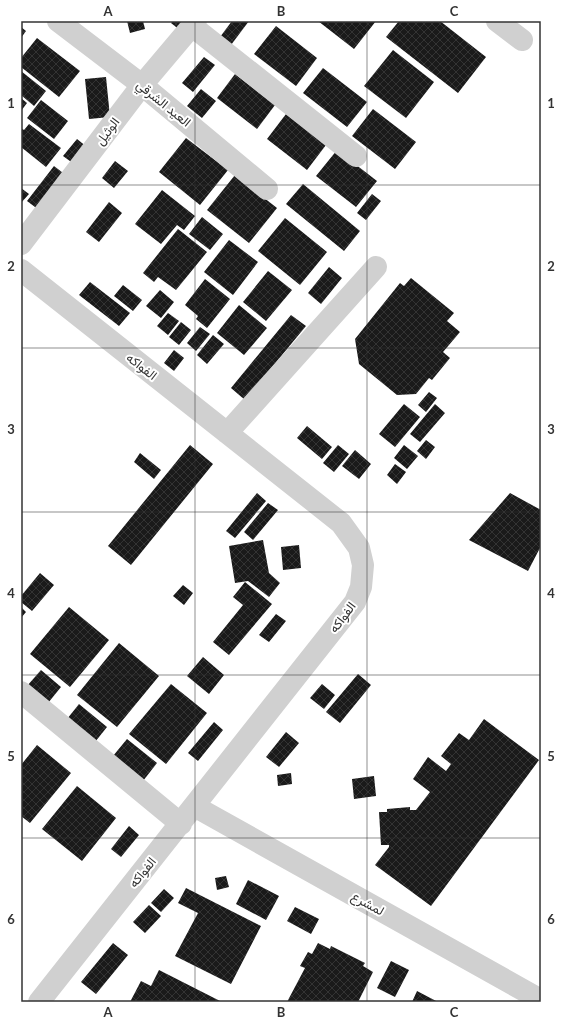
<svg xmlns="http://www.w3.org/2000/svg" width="562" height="1023" font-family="Lato,Vazirmatn,sans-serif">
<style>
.building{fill:url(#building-cross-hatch)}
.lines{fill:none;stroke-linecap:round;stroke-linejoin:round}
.minor{stroke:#d0d0d0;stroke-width:22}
.grid{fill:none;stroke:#333;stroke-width:1;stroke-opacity:0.55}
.labels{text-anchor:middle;stroke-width:4;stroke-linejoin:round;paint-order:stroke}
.street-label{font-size:13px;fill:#333;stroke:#fff}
.neatline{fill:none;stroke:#333;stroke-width:1.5}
.grid-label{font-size:13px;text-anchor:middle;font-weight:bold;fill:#333}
</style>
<defs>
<pattern id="building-cross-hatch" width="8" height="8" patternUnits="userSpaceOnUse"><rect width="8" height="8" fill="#1a1a1a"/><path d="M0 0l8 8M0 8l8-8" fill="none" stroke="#333"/></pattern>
</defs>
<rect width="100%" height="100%" fill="#fff"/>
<!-- building -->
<path class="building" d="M127,21H143L145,29L130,33Z
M173,21H189L181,31L171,23Z
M232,21H249L231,45L220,37Z
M318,21H376L354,49Z
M399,21H440L486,57L458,93L386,37Z
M276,26L317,58L296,86L254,54Z
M21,27L26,31L21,38Z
M37,38L80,71L59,97L21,67V58Z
M393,50L434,82L406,118L364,86Z
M204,57L215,65L193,92L182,83Z
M323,68L367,102L347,127L303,93Z
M21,71L46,91L34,106L21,95Z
M235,74L275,105L257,129L217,98Z
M106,77L110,117L89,119L85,79Z
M201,89L216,101L202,118L187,106Z
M21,98L27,103L21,111Z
M41,100L68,121L54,139L27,118Z
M373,109L416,142L395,169L352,136Z
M286,114L326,145L307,170L267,139Z
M29,124L61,148L46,167L21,147V128L24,130Z
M186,138L228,170L200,205L159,172Z
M77,139L87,147L74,164L63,156Z
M337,150L377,181L356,207L316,176Z
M115,161L128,171L114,188L102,178Z
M54,166L67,176L39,210L27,201Z
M235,175L277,208L249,243L207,210Z
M303,184L360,231L344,251L286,204Z
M21,188L29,194L21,203Z
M162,190L195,216L184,230L177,225L161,244L135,224Z
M372,194L381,201L366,220L357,213Z
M109,202L122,213L99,242L86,232Z
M202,217L223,234L210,250L189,234Z
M285,218L327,252L300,285L258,251Z
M178,229L207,252L176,290L158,277L154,282L143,273Z
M229,240L258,262L233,295L204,272Z
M329,267L342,278L321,304L308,293Z
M268,271L292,290L266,321L243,302Z
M411,278L454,313L447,321L460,332L443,352L450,358L432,380L429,378L416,394L397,395L359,364L355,339L400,283L404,286Z
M205,279L230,299L207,328L196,319L198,316L185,305Z
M90,282L130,313L119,326L79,295Z
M123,285L142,300L133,311L114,296Z
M160,290L174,302L161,318L146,306Z
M239,305L267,328L244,355L217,333Z
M168,313L179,321L168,335L157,326Z
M291,315L306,326L245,400L231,388Z
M181,322L191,330L179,345L169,337Z
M200,327L210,334L196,351L187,343Z
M213,335L224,344L207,364L197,355Z
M174,350L184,358L174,371L164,363Z
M429,392L437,398L426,412L418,405Z
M404,404L420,417L395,447L379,434Z
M435,404L445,413L420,442L410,434Z
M307,426L332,447L322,459L297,438Z
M426,440L435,447L426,459L417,451Z
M190,445L213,464L131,565L108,546Z
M338,445L349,454L334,472L323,463Z
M404,445L418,456L407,469L394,458Z
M355,450L371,464L359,479L342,466Z
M140,453L161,470L154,479L134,462Z
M395,464L406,472L397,484L387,475Z
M257,493L266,501L235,538L226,531Z
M510,493L541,510V546L528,571L469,540Z
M268,503L278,510L253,540L244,532Z
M263,540L269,573L280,583L269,597L248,581L235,583L229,546Z
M299,545L301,568L283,570L281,547Z
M40,573L54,585L32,611L21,602V596Z
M245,582L272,604L229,655L213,642L243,605L233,597Z
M183,585L193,593L184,605L173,596Z
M21,607L26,612L21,618Z
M69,607L109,640L70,687L30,654Z
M276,614L286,621L269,642L259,635Z
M119,643L159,676L117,727L77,695Z
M203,657L224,675L209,694L187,676Z
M41,670L61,687L48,703L27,686Z
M358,674L371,685L340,723L326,712Z
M171,684L207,713L166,764L129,734Z
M322,684L335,695L324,709L310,698Z
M79,704L107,727L95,742L67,719Z
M484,719L539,760L431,906L375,865L389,847V845H381L379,812H387V809L410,807V810H416L430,792L413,779L428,757L446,771L451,764L441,756L459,733L469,740Z
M214,722L223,730L198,761L188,753Z
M286,732L299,743L279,767L266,757Z
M127,739L157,763L143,781L113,756Z
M37,745L71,773L30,823L21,816V765Z
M291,773L292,784L278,786L277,775Z
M374,776L376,796L354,799L352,779Z
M77,786L116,818L82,861L42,829Z
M129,826L139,835L121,857L111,849Z
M226,876L229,887L217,890L215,878Z
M248,880L279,896L266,920L236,904Z
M186,888L261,926L231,984L175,956L198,913L178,903Z
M164,889L174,898L161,912L151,903Z
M149,905L161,916L145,933L133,922Z
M295,907L319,919L311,934L287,921Z
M113,943L128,955L96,994L81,982Z
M318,943L330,949L331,946L365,963L363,966L373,972L358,1002H287L305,968L300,966L308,952L312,954Z
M391,961L409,970L395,997L377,988Z
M159,970L222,1002H130L141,981L151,986Z
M417,991L438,1002H412Z"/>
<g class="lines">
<!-- minor -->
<path class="minor" d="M58,21L142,85L267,189
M497,21L522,40
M192,26L356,156
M21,244L142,85L196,21
M21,270L341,523L359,548L363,565L361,587L355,602L39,1002
M227,433L376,267
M21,692L181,824
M194,806L541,1000"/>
</g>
<!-- grid -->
<path class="grid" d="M195,21V1002M367,21V1002M21,185H541M21,348H541M21,512H541M21,675H541M21,838H541"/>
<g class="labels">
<!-- street labels -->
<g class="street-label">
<text transform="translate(164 103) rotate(39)" y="5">العيد الشرقي</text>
<text transform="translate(107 131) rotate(-53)" y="5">الوثيل</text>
<text transform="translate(142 366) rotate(38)" y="5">الفواكه</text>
<text transform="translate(342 617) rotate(-53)" y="5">الفواكه</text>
<text transform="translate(142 872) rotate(-51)" y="5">الفواكه</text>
<text transform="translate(368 903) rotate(29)" y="5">لمشرع</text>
</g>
</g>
<!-- border -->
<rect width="562" height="1023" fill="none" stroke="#ffffff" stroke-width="44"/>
<rect x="22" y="22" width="518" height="979" class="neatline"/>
<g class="grid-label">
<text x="108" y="16">A</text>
<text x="281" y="16">B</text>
<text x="454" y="16">C</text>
<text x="11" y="108">1</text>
<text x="551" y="108">1</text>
<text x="11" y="271">2</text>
<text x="551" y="271">2</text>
<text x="11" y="434">3</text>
<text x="551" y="434">3</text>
<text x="11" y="598">4</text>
<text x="551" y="598">4</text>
<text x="11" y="761">5</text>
<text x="551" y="761">5</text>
<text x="11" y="924">6</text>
<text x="551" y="924">6</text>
<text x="108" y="1017">A</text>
<text x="281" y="1017">B</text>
<text x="454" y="1017">C</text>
</g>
</svg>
